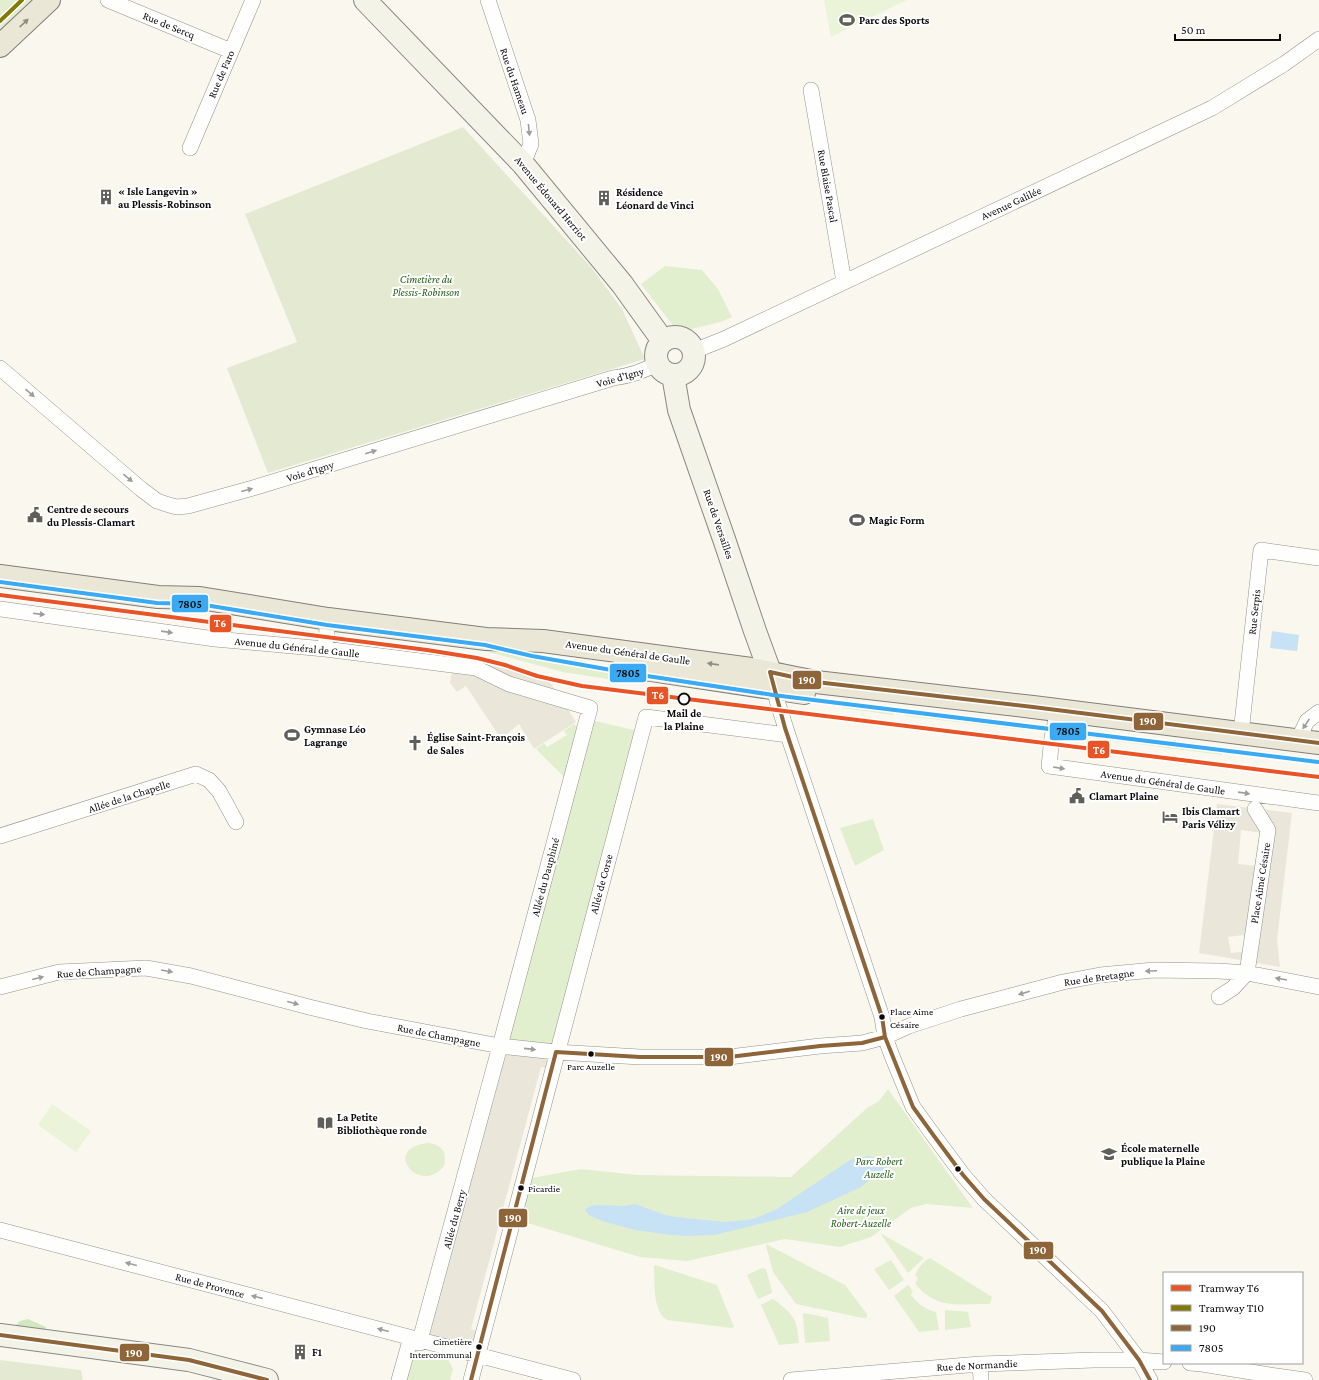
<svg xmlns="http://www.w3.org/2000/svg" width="1319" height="1380" font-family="'Crimson Pro',serif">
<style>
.green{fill:#e1efce}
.forest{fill:#d1e7bc}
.cemetery{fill:#e4ead2}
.pitch{fill:#ebf3d8}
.plaza{fill:#eae7da;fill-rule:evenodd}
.water{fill:#c6e2f4}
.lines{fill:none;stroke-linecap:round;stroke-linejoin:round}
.street-casing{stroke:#93928d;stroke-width:16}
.secondary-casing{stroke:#898884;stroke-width:24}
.primary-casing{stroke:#807f7a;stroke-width:24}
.street{stroke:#fefefc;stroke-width:15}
.secondary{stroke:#f4f3e8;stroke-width:22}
.primary{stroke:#ebe7d7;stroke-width:22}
.bus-1-casing{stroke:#fff;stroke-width:7}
.bus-2-casing{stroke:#fff;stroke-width:7}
.bus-1{stroke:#8d6539;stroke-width:4}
.bus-2{stroke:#39aaf3;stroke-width:4}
.tram-1-casing{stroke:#fff;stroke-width:7}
.tram-2-casing{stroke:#fff;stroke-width:7}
.tram-1{stroke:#e85426;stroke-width:4}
.tram-2{stroke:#827a04;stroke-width:4}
.oneway{fill:#918f85}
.oneway2{fill:#9d9d9c}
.stop-dot{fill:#fff;stroke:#0b0b0b;stroke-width:2}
.bus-dot{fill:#0b0b0b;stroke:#fff;stroke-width:1.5}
.labels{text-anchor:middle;stroke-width:4;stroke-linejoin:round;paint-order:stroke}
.bus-label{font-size:10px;fill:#0b0b0b;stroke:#fff;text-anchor:start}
.poi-label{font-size:11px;font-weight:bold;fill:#0b0b0b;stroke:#fff;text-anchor:start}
.street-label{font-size:11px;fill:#0b0b0b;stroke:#fff}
.park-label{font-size:11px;font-style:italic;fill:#28621d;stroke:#fff}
.stop-label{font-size:11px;font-weight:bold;fill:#0b0b0b;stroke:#fff}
.line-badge{stroke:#fff;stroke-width:1.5}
.badge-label{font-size:11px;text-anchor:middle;font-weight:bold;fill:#fff}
.pale-badge-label{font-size:11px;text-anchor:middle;font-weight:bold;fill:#111}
</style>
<rect width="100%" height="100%" fill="#faf8ee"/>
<!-- green -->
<path class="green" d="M0,0H36L0,35Z
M665,266L702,270L718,289L732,317L721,322L687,330L674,327L641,284Z
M470,647H497L544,660L566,665L617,671L619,673L614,680L563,672Z
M843,704L889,709L895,710L893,715L842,708Z
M907,711L1022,725L1026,727L1025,730L906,716Z
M591,720L638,731L551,1048L505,1040Z
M574,724L576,726L578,725L565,778L536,749L544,743L547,747L567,735L564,731Z
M1077,733L1222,751V755L1077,736Z
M873,819L884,850L855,866L840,828Z
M888,1089L973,1208L926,1204L911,1208L871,1237L840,1247L785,1239L687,1261L640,1257L521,1221L532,1178L581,1169L637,1175L791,1177L867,1108L879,1101Z
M429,1143C443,1145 447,1153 444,1166C419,1197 380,1147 429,1143Z
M880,1233L924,1258L908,1273Z
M766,1244L845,1285L867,1314V1317L866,1318H863L796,1304L773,1272L766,1246Z
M930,1258L992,1297L990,1304C960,1304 935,1310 915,1283L918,1279L915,1275C919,1267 922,1262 930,1258Z
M891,1260L904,1280L889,1290L874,1269Z
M655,1265L717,1285L734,1327L731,1328L667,1320C652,1310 655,1283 654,1266Z
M762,1268L766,1269L772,1291V1293L758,1299L747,1275Z
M908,1285L913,1291L911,1295C917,1303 926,1310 936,1312L939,1330L919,1332L894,1296Z
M772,1299C776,1300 778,1303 782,1306C797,1318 797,1325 799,1343L779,1345L761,1305Z
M945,1310L968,1312L971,1327L945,1330Z
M805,1313L828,1318L830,1341L805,1343L803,1314Z
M411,1349L448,1359L453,1369L450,1380H402Z"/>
<!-- forest -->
<path class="forest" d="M28,1319L46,1327L45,1335L10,1331L20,1321Z"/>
<!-- cemetery -->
<path class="cemetery" d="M463,127L591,267L622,309L645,359L268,473L227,368L297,342L245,214Z
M0,1360L81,1370L83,1380H0Z"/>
<!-- pitch -->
<path class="pitch" d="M824,0H907L831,37Z
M52,1104L91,1131L76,1152L38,1125Z"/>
<!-- plaza -->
<path class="plaza" d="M454,658L494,665L550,682L576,722L534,749L519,724L501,739L466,686L457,692L450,683Z
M1217,804L1292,813L1277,940L1280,967L1199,953ZM1241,830L1262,833L1258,866L1238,864ZM1244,935L1247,951L1231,953L1228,937Z
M503,1054L545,1057L548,1060L546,1068L541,1067L471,1329L476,1331L474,1339L469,1345L427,1337Z"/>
<!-- water -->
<path class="water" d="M1272,631L1299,635L1297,651L1270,648Z
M868,1156L884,1160L888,1165L861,1187L807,1212L715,1235L688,1236L671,1235L635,1230L602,1221L589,1215L585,1210L590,1206L598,1205L624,1206L635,1204L662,1214L676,1217L724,1222L747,1220L756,1218L777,1209L850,1160Z"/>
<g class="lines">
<defs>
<path id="street" d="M108,0L231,51
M488,0L528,120L531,144L523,164
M811,90L844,282
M190,148L253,0
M694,351L724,339L1212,108L1284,64L1319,39
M0,368L141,489L157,501L169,505L177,507L188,506L253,488L613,378C630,376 643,372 657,363
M0,609L215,639L325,649L476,668L509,684L590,708L500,1046L420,1340V1343L410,1341L399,1380
M325,649L328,619
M772,680L778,704L788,735L882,1017L885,1037L892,1056L913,1107L934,1136L963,1175L984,1199L1102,1311L1139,1360L1150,1380
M1058,711L1052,737L1049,766L1319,803
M1241,733L1261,550L1319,558
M1298,740L1307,721L1319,712
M0,836L196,774L209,780L219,791L236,822
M0,987L59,972L146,968L191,976L309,1007L367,1021L500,1046L556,1052L640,1057H729L820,1046L862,1043L885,1037L909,1026L961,1009L1063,982L1100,975L1154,970L1219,971L1247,973L1319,987
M1219,997L1233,988L1247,973L1268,830L1255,809
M0,1230L573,1380
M1190,1363L1202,1364L1263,1374L1305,1380
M980,1364L981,1380
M471,1380L646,717L788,735
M791,1380L980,1364L1094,1360H1139L1164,1362"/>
<path id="secondary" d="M365,0L523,164L622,284L663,341
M656 356a19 19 0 1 1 38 0a19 19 0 1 1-38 0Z
M673,375L679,410L724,539L755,631L770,672
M0,1335L189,1360L267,1380"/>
<path id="primary" d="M0,46L49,0
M0,576L158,597L200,598L328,619L486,639L543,641L751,669C773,673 794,678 816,682L1033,707L1319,743
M624,666L804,693"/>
</defs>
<!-- street casing -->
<use href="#street" class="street-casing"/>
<!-- secondary casing -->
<use href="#secondary" class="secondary-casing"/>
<!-- primary casing -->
<use href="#primary" class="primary-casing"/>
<!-- street -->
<use href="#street" class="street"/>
<!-- secondary -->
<use href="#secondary" class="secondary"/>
<!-- primary -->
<use href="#primary" class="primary"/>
<defs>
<path id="bus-1" d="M0,1335L189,1360L267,1380
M471,1380L556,1052L640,1057H729L820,1046L862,1043L885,1037
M1150,1380L1139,1360L1102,1311L984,1199L963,1175L934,1136L913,1107L885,1037L882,1017L785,728L770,672L816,682L1033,707L1319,743"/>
<path id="bus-2" d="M0,582L157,603L199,604L327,625L485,645L532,656L634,674L773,695L1318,762"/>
</defs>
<!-- bus-1 casing -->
<use href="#bus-1" class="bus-1-casing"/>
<!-- bus-2 casing -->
<use href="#bus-2" class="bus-2-casing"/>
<!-- bus-1 -->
<use href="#bus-1" class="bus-1"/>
<!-- bus-2 -->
<use href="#bus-2" class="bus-2"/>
<defs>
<path id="tram-1" d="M0,595L427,650L477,658L505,665L537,676L582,686L1319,777"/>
<path id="tram-2" d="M0,21L22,0"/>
</defs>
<!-- tram-1 casing -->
<use href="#tram-1" class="tram-1-casing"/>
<!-- tram-2 casing -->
<use href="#tram-2" class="tram-2-casing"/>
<!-- tram-1 -->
<use href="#tram-1" class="tram-1"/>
<!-- tram-2 -->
<use href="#tram-2" class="tram-2"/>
</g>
<!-- one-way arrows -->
<defs><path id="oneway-solid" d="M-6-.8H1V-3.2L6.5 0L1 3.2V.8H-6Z"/></defs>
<g class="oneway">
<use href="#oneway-solid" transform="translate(24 23) rotate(-43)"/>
<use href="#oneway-solid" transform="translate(713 664) rotate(-172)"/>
</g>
<g class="oneway2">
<use href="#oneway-solid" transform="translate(529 130) rotate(84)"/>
<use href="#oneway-solid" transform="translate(30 393) rotate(41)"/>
<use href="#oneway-solid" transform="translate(371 452) rotate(-17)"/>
<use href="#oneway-solid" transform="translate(128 478) rotate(40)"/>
<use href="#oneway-solid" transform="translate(247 490) rotate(-15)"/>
<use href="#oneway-solid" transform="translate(39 614) rotate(7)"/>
<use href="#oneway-solid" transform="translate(167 632) rotate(8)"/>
<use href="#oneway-solid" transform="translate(1306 724) rotate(124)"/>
<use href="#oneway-solid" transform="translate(1059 768) rotate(9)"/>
<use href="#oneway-solid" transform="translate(1244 793) rotate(8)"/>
<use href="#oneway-solid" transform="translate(167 971) rotate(10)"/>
<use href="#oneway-solid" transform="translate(1151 971) rotate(177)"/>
<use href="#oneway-solid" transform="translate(38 978) rotate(-14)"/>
<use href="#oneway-solid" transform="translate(1281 979) rotate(-170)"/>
<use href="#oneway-solid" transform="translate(1024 993) rotate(164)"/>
<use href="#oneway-solid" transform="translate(293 1003) rotate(15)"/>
<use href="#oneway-solid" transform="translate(530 1049) rotate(6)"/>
<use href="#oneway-solid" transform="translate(131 1264) rotate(-165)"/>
<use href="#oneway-solid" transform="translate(257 1297) rotate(-166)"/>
<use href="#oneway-solid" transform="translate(383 1330) rotate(-165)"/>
</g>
<!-- icons -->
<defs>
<symbol id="stadium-bare" viewBox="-9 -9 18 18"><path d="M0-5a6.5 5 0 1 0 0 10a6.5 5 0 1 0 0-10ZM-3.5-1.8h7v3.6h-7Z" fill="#5f5e5a" stroke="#fff" stroke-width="2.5" paint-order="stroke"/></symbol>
<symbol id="building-bare" viewBox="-9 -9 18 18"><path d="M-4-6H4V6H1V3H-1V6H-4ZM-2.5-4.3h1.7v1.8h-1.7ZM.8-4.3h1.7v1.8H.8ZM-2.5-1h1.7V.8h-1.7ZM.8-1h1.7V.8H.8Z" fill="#5f5e5a" stroke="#fff" stroke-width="2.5" paint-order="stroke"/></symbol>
<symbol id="civic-bare" viewBox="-9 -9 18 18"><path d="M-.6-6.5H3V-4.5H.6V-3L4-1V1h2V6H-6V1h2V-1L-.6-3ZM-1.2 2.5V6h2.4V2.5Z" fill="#5f5e5a" stroke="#fff" stroke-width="2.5" paint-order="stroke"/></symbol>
<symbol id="church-bare" viewBox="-9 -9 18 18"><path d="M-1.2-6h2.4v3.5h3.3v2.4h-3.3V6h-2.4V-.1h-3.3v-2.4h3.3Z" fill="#5f5e5a" stroke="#fff" stroke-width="2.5" paint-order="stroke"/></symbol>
<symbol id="hotel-bare" viewBox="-9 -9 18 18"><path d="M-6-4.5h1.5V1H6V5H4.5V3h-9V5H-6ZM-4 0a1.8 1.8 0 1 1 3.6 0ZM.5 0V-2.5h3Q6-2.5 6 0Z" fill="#5f5e5a" stroke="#fff" stroke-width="2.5" paint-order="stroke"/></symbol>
<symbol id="library-bare" viewBox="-9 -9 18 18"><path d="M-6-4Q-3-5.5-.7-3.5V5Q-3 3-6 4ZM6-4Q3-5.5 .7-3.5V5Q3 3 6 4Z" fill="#5f5e5a" stroke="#fff" stroke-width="2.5" paint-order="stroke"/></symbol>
<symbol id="school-bare" viewBox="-9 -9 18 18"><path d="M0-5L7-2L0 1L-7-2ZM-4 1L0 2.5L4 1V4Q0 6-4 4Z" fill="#5f5e5a" stroke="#fff" stroke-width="2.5" paint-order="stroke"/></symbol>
</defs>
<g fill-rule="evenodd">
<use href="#stadium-bare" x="836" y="9" width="22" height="22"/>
<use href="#building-bare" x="95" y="186" width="22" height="22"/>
<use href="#building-bare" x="593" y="187" width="22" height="22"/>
<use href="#civic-bare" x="24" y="504" width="22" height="22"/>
<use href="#stadium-bare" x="846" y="509" width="22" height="22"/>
<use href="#stadium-bare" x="281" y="724" width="22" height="22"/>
<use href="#church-bare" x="404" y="732" width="22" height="22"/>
<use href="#civic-bare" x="1066" y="785" width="22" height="22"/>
<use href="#hotel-bare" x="1159" y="806" width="22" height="22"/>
<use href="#library-bare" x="314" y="1112" width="22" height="22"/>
<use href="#school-bare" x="1098" y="1143" width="22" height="22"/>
<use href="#building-bare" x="289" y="1341" width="22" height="22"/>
</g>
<!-- markers -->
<circle class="stop-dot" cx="684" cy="699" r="5.5"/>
<g class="bus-dot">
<circle cx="882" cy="1017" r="3.5"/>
<circle cx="591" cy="1054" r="3.5"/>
<circle cx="958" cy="1169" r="3.5"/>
<circle cx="521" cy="1188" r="3.5"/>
<circle cx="479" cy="1347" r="3.5"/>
</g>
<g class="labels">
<!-- bus labels -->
<g class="bus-label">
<text x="890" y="1015">Place Aime<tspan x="890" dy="13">Césaire</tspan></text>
<text x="591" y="1070" text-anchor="middle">Parc Auzelle</text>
<text x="528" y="1192">Picardie</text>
<text x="472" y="1345" text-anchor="end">Cimetière<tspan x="472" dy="13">Intercommunal</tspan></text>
</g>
<!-- poi labels -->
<g class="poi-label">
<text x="859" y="24">Parc des Sports</text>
<text x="118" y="195">« Isle Langevin »<tspan x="118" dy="13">au Plessis-Robinson</tspan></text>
<text x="616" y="196">Résidence<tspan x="616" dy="13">Léonard de Vinci</tspan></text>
<text x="47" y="513">Centre de secours<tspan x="47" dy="13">du Plessis-Clamart</tspan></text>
<text x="869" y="524">Magic Form</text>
<text x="304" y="733">Gymnase Léo<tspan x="304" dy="13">Lagrange</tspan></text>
<text x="427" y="741">Église Saint-François<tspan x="427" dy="13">de Sales</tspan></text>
<text x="1089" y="800">Clamart Plaine</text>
<text x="1182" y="815">Ibis Clamart<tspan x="1182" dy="13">Paris Vélizy</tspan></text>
<text x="337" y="1121">La Petite<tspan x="337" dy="13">Bibliothèque ronde</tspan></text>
<text x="1121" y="1152">École maternelle<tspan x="1121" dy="13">publique la Plaine</tspan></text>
<text x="312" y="1356">F1</text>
</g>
<!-- street labels -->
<g class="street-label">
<text transform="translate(169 25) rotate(22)" y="4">Rue de Sercq</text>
<text transform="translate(221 74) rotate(-67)" y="4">Rue de Faro</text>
<text transform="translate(515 81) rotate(71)" y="4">Rue du Hameau</text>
<text transform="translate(828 186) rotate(80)" y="4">Rue Blaise Pascal</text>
<text transform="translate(551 198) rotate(50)" y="4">Avenue Édouard Herriot</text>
<text transform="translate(1011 203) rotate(-25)" y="4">Avenue Galilée</text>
<text transform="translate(620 377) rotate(-16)" y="4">Voie d'Igny</text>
<text transform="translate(310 471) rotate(-17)" y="4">Voie d'Igny</text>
<text transform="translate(719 524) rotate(71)" y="4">Rue de Versailles</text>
<text transform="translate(1254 612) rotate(-84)" y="4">Rue Serpis</text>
<text transform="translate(297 647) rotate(6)" y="4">Avenue du Général de Gaulle</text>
<text transform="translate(628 652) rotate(8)" y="4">Avenue du Général de Gaulle</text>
<text transform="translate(1163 782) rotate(8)" y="4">Avenue du Général de Gaulle</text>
<text transform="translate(129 796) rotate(-18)" y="4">Allée de la Chapelle</text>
<text transform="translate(545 877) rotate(-75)" y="4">Allée du Dauphiné</text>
<text transform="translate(1260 883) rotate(-81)" y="4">Place Aimé Césaire</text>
<text transform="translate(601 884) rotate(-75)" y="4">Allée de Corse</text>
<text transform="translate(99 971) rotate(-4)" y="4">Rue de Champagne</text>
<text transform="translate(1099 977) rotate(-8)" y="4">Rue de Bretagne</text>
<text transform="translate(439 1035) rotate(11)" y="4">Rue de Champagne</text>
<text transform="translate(454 1219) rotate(-75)" y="4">Allée du Berry</text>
<text transform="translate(210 1285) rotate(15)" y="4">Rue de Provence</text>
<text transform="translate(977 1365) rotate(-3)" y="4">Rue de Normandie</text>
</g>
<!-- park labels -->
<g class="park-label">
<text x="426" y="283">Cimetière du<tspan x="426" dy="13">Plessis-Robinson</tspan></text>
<text x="879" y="1165">Parc Robert<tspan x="879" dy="13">Auzelle</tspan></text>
<text x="861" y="1214">Aire de jeux<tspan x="861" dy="13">Robert-Auzelle</tspan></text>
</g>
<!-- stop labels -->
<g class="stop-label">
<text x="684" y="717">Mail de<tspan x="684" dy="13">la Plaine</tspan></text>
</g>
</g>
<g class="line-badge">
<rect x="171" y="594" width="38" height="19" rx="4" fill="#39aaf3"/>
<rect x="209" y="614" width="23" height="19" rx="4" fill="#e85426"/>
<rect x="609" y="663" width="38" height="20" rx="4" fill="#39aaf3"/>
<rect x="792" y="670" width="30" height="20" rx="4" fill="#8d6539"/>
<rect x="646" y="686" width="23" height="19" rx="4" fill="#e85426"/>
<rect x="1133" y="712" width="31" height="19" rx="4" fill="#8d6539"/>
<rect x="1049" y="722" width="38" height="19" rx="4" fill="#39aaf3"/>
<rect x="1087" y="740" width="23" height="19" rx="4" fill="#e85426"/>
<rect x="704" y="1047" width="30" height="20" rx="4" fill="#8d6539"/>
<rect x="498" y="1208" width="30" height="20" rx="4" fill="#8d6539"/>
<rect x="1023" y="1241" width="31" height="19" rx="4" fill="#8d6539"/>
<rect x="119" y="1343" width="31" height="19" rx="4" fill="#8d6539"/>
</g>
<g class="badge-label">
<text x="220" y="627">T6</text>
<text x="807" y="684">190</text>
<text x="658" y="699">T6</text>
<text x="1148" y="725">190</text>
<text x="1099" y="754">T6</text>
<text x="719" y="1061">190</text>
<text x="513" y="1222">190</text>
<text x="1038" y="1254">190</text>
<text x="134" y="1357">190</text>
</g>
<g class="pale-badge-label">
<text x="190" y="608">7805</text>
<text x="628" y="677">7805</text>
<text x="1068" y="735">7805</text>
</g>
<!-- legend -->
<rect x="1163" y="1272" width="140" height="92" fill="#ffffff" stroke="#9d9d9d"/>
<rect x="1171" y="1285" width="20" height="6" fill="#e85426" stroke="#9d9d9d"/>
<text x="1199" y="1292" font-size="12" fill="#0b0b0b">Tramway T6</text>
<rect x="1171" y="1305" width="20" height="6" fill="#827a04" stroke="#9d9d9d"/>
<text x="1199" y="1312" font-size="12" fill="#0b0b0b">Tramway T10</text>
<rect x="1171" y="1325" width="20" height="6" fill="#8d6539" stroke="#9d9d9d"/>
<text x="1199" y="1332" font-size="12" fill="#0b0b0b">190</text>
<rect x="1171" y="1345" width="20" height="6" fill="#39aaf3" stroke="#9d9d9d"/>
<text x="1199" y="1352" font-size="12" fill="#0b0b0b">7805</text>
<!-- scale -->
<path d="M1175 34v6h105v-6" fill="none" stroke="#0b0b0b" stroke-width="2"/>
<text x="1181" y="34" font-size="12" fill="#0b0b0b" stroke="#ffffff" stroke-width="3" paint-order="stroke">50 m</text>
</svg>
